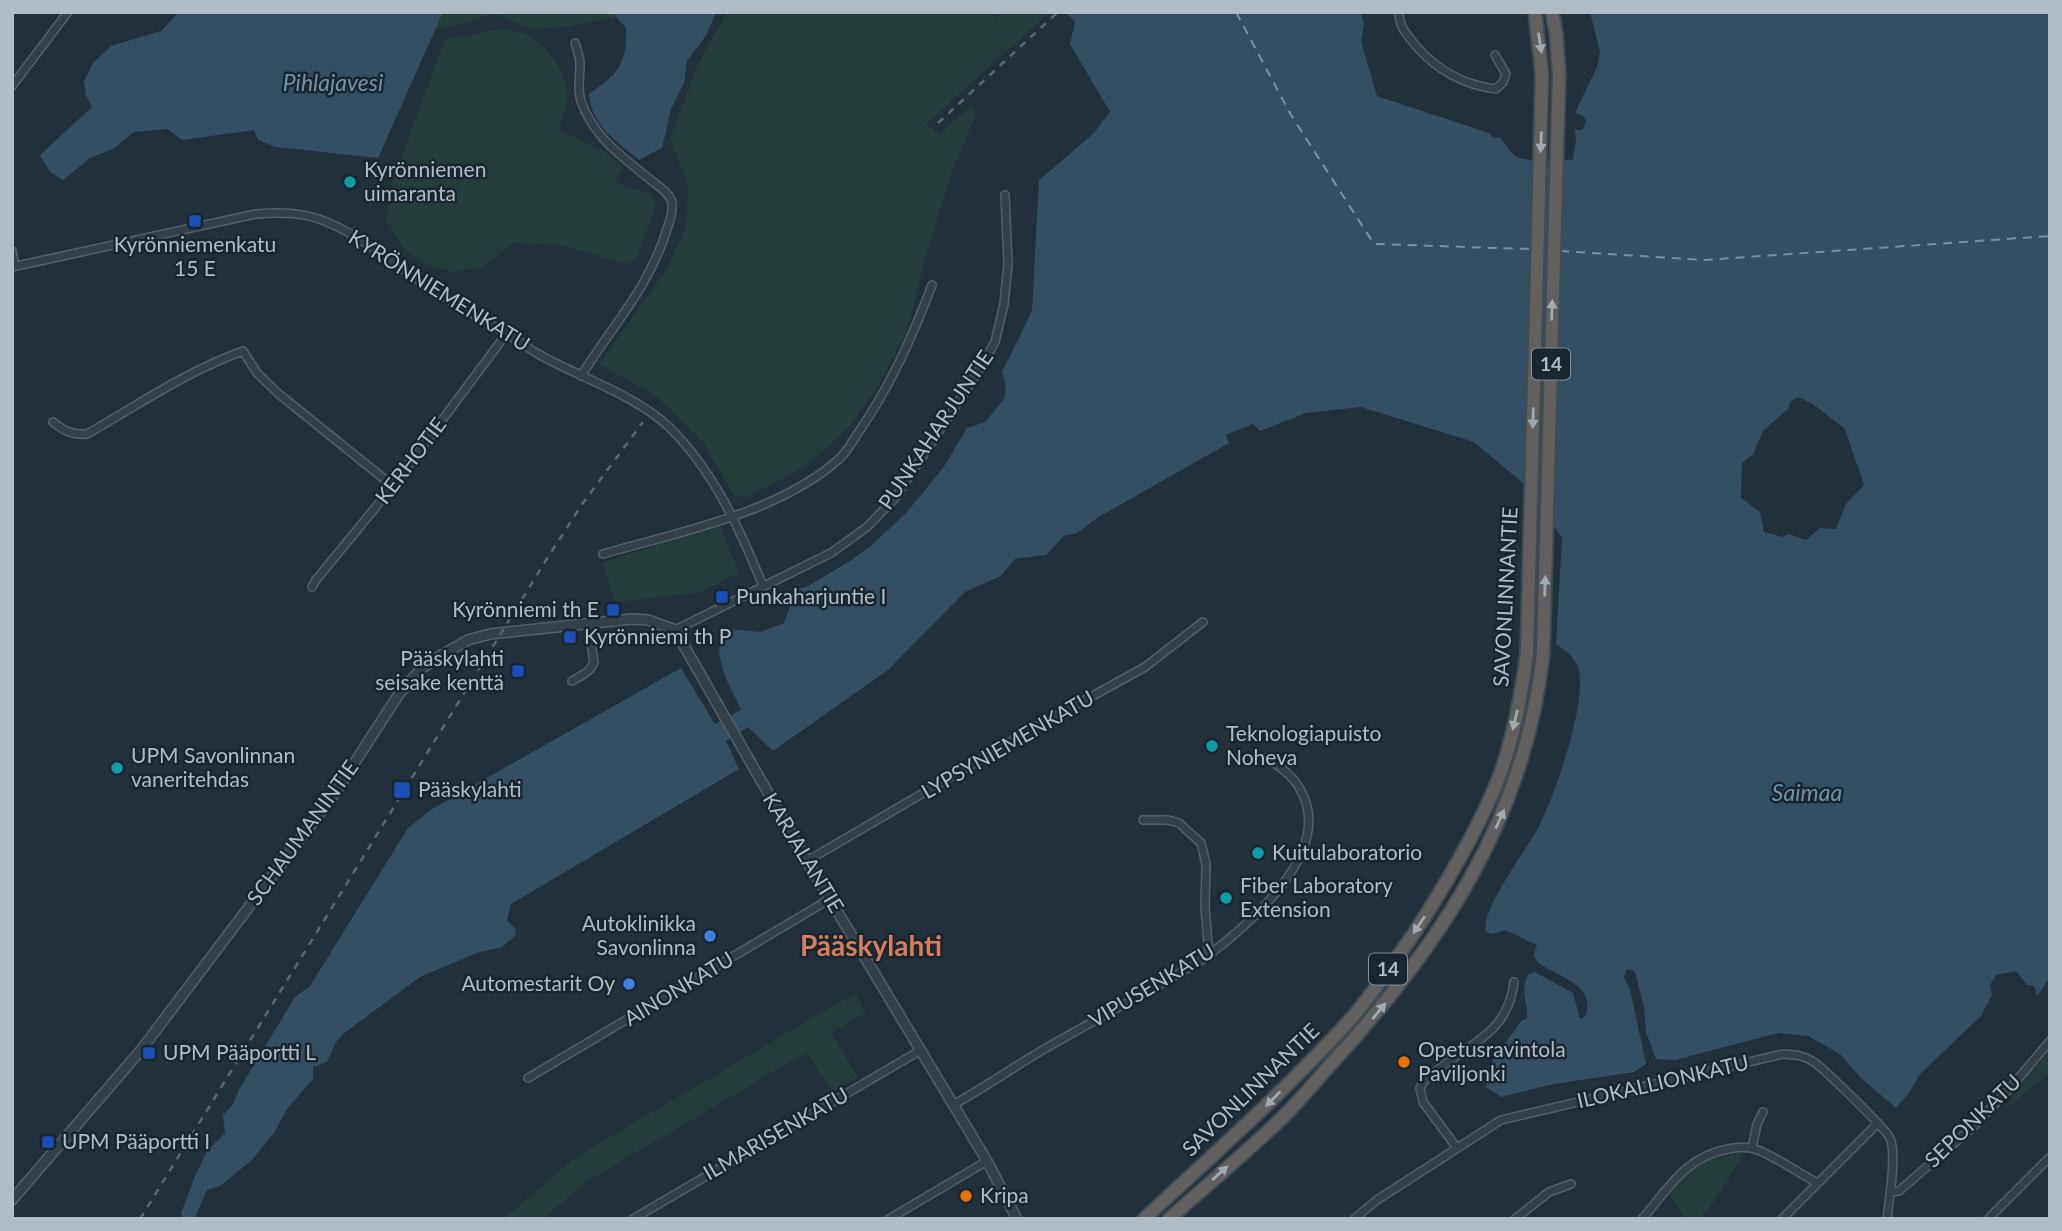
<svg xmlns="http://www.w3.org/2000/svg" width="2062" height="1231" font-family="Lato,sans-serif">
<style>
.green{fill:#243d3b}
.water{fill:#354f62;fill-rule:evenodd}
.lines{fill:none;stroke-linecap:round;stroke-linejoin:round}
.ferry{stroke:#7093aa;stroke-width:2;stroke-dasharray:9 7;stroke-linecap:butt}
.minor-casing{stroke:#535f68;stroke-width:10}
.tertiary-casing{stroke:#535f68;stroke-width:12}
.trunk-casing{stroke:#404c55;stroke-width:16}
.minor{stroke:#35414a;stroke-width:7}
.tertiary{stroke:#35414a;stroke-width:9}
.trunk{stroke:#62605e;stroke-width:12}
.rail{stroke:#576672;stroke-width:2.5;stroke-dasharray:7 7;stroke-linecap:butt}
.oneway{fill:#a0aab1}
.culture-dot{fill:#0f9aa8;stroke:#1a262f;stroke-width:2.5}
.transit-dot{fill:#1a4fb4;stroke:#1a262f;stroke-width:2.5}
.shop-dot{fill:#3f7fe0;stroke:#1a262f;stroke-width:2.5}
.food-dot{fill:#e8710a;stroke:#1a262f;stroke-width:2.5}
.labels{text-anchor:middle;stroke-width:5;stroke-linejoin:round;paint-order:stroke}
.shield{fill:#1a262f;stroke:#838f99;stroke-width:2}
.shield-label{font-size:19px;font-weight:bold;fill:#b0bcc6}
.poi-label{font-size:21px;fill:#b0bcc6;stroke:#1a262f;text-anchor:start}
.street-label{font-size:21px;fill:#b0bcc6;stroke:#1a262f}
.water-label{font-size:23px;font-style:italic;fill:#7093aa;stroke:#1a262f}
.district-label{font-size:28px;font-weight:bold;fill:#d57d5c;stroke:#1a262f}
</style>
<rect width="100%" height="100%" fill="#21303a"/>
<!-- green -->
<path class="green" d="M443,12H612L615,18L562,27L532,29L493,13L470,22L435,29Z
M727,12H991L996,18L1008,12H1050L926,124L939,135L973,104L976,116L953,168L925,259L907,332L879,385L849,427L810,463L747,498L734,496L704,443L657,397L599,364L666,270L686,228L688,185L670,139L698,64Z
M486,31C496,31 510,29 519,32C545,41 569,71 567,99C566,110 561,121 559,131L601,149L624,168L615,183L648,193L654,198L655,206L637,258L627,264L561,245L510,243L506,250L482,267L453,272L421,263L399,242L386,218L393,182L444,41L458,36L468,37Z
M719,524L739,572L702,592L616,602L602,563Z
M855,993L866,1012L831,1033L858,1077L832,1093L807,1052L586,1182L543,1219H503L579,1155Z
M2050,1049V1073L2001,1112Z
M1745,1152L1714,1202L1699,1219H1686L1669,1194L1699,1161Z"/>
<!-- water -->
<path class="water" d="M179,12H443L378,158L276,147L258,140L254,130L182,140L167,129L134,132L113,149L90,158L63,180L50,172L40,155L92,107L86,96L84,81L93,63L111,46L161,31Z
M612,12H716L706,36L687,61L684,83L671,109L662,148L639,160C618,143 590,124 589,94C617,74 627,66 626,28Z
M1066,12H1360L1364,22L1361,41L1377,96L1489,133L1494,138L1499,137C1505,142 1508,151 1514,155C1526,164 1558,160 1573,160L1576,139L1575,130H1582L1585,125L1586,120L1582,115L1575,113L1597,67L1600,52L1590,12H2050V977L2037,996L2034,986L2027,985L2016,971L1996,975L1990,985L1992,995L1981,1016L1920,1074L1909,1093L1896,1108L1861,1078L1840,1054L1808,1036L1778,1033L1675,1060L1656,1059L1646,1032L1644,1007L1635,972L1629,969L1626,970L1624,977L1630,989L1646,1064L1634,1072L1554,1084L1501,1097L1486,1087L1489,1066L1522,1020L1527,1019C1529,1002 1519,995 1528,975L1535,972L1573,993L1580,1019L1585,1016C1600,979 1539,974 1534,956C1534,953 1536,947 1537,945L1505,930L1492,934L1486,932C1480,912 1524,852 1536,832C1553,802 1589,700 1578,667C1574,657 1565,650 1556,644L1562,538L1524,484L1474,442L1361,407L1306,413L1260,431L1253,424L1226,435L1229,443L1097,518L1077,533L1064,536L1046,555L1015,559L1001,576L965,592L888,670L773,751L748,727L726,741L739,769L511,904L507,920L516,930L515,936L502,947L477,953L420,977L343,1034L336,1042L327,1062L313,1067V1079L287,1109L274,1133L252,1160L220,1186L207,1190L195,1217L192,1219H183L181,1213L195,1176L207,1151L225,1133L223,1115L232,1106L240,1088L295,997L310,986L408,828L432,809L681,668L715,724L741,710C730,684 716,668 720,637L730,629L760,632L784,623L793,598L799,589L808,586L850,561L872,545L907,512L943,468L967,428L985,422L1004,399L1006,387L1002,372L1032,311L1039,180L1093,134L1110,112L1070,44L1075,22ZM1798,397L1813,404L1845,429L1864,485L1846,504L1836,529L1820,528L1806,540L1789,534L1783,537L1764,532L1760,512L1741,498L1742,463L1753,454L1763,431L1789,408L1790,402Z"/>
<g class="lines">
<!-- ferry -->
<path class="ferry" d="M1236,12L1291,115L1374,244L1530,249
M1560,251L1704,260L2050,236"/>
<defs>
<path id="minor" d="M1399,12C1399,27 1407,35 1416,46C1438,71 1463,85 1496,89L1503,82L1506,74L1495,55
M575,43C577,50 580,57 580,64C580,77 577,89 581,101C593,136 620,155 647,177C655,184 670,192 672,203C673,212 670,221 667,229C649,288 612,326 581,376
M12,86L68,12
M12,251L15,266
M12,267L256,214C282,212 305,212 329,223C360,236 386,258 414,277C443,297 473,314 504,332C516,339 527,348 540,355C579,377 637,396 669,427C713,470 740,529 763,586
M53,422C64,431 72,435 87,434C138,405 187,371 243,351L257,373L280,395L393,486
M603,554C679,532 779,513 839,459C847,452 852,442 858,433C890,387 912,338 932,285
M312,587L316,580L393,486L507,333
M675,630L831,553L867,527L895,498L978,372L995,342L1004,304L1008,264L1005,195
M572,681C580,676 591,672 594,662L588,624
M1143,820H1168L1179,823L1201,843L1206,864L1205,907L1209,955
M807,861L1031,730L1145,667L1203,622
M528,1078L830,899
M953,1105C986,1087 1016,1065 1048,1047C1088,1024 1129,1002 1169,979C1182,971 1198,964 1210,954C1252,922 1334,851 1301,791C1294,776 1280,767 1267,758
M1457,1148L1423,1102L1420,1088C1424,1079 1431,1075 1439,1069C1474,1041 1508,1032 1514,982
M1752,1148L1757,1124L1763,1112
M1890,1192L1899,1191L1974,1126L2012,1086L2050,1041
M633,1219L921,1050
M889,1219L987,1161
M1354,1219L1377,1200L1501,1120L1783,1054C1795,1055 1804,1055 1814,1062C1825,1070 1885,1128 1890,1138C1897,1155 1889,1200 1887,1219
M1515,1219L1549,1192L1571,1184
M1642,1219C1669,1188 1685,1157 1728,1149C1737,1147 1746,1146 1755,1149C1775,1156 1797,1172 1817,1183
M1782,1219L1878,1123
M1988,1219L2050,1157"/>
<path id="tertiary" d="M12,1200L141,1050L335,793L399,694L421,669L440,656L468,640L490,634L632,619L648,620L675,630L807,861L987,1161L1017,1219"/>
<path id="trunk" d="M1144,1219C1214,1154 1286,1090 1350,1020C1373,994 1393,963 1413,935C1443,889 1471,842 1493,792C1512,749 1521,699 1527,653L1542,74L1535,12
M1169,1219C1207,1185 1247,1152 1284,1116C1300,1100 1315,1082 1330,1065C1440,946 1525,819 1543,654L1559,74L1556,33L1552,12"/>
</defs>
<!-- minor casing -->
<use href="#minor" class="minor-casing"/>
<!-- tertiary casing -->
<use href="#tertiary" class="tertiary-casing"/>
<!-- trunk casing -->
<use href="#trunk" class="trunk-casing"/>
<!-- minor -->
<use href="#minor" class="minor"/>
<!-- tertiary -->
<use href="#tertiary" class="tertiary"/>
<!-- trunk -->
<use href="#trunk" class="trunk"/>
<!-- rail -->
<path class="rail" d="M938,123L1058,12
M140,1219L548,557L583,503L643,422"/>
</g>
<!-- one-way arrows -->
<defs><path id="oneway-solid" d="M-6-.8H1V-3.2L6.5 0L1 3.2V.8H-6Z" transform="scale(1.75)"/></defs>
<g class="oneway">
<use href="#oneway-solid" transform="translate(1540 43) rotate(82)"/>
<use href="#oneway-solid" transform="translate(1541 142) rotate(92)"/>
<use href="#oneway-solid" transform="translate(1552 310) rotate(-88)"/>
<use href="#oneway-solid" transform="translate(1533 418) rotate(92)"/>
<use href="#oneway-solid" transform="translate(1545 586) rotate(-88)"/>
<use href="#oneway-solid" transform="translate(1515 720) rotate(104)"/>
<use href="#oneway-solid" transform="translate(1500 819) rotate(-66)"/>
<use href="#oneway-solid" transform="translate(1419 925) rotate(124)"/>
<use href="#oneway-solid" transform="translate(1379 1011) rotate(-51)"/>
<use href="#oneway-solid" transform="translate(1273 1099) rotate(135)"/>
<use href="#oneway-solid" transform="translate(1220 1173) rotate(-42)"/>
</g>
<!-- markers -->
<g class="culture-dot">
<circle cx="350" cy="182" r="7"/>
<circle cx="1212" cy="746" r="7"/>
<circle cx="117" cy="768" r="7"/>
<circle cx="1258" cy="853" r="7"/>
<circle cx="1226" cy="898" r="7"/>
</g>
<g class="transit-dot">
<rect x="188" y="214" width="14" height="14" rx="3.5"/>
<rect x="715" y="590" width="14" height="14" rx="3.5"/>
<rect x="606" y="603" width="14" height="14" rx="3.5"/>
<rect x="563" y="630" width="14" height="14" rx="3.5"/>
<rect x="511" y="664" width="14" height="14" rx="3.5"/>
<rect x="393" y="781" width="18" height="18" rx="3.5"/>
<rect x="142" y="1046" width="14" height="14" rx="3.5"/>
<rect x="41" y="1135" width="14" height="14" rx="3.5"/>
</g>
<g class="shop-dot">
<circle cx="710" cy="936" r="7"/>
<circle cx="629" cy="984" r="7"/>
</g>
<g class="food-dot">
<circle cx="1404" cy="1062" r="7"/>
<circle cx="966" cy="1196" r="7"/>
</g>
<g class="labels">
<!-- shield labels -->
<g class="shield">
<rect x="1532" y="348.5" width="38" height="31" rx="5"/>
<rect x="1369" y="953.5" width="38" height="31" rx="5"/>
</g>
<g class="shield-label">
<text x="1551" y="371">14</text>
<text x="1388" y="976">14</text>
</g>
<!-- poi labels -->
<g class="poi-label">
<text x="364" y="177">Kyrönniemen<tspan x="364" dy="24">uimaranta</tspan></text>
<text x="195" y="252" text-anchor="middle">Kyrönniemenkatu<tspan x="195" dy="24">15 E</tspan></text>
<text x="736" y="604">Punkaharjuntie I</text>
<text x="599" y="617" text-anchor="end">Kyrönniemi th E</text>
<text x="584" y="644">Kyrönniemi th P</text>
<text x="504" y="666" text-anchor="end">Pääskylahti<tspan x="504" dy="24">seisake kenttä</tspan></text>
<text x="1226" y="741">Teknologiapuisto<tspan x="1226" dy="24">Noheva</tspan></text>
<text x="131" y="763">UPM Savonlinnan<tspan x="131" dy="24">vaneritehdas</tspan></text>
<text x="418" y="797">Pääskylahti</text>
<text x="1272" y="860">Kuitulaboratorio</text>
<text x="1240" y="893">Fiber Laboratory<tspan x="1240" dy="24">Extension</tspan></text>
<text x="696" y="931" text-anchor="end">Autoklinikka<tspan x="696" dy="24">Savonlinna</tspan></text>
<text x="615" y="991" text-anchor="end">Automestarit Oy</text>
<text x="1418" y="1057">Opetusravintola<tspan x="1418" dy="24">Paviljonki</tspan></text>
<text x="163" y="1060">UPM Pääportti L</text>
<text x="62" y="1149">UPM Pääportti I</text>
<text x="980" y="1203">Kripa</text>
</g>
<!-- street labels -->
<g class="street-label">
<text transform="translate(439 291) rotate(32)" y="7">KYRÖNNIEMENKATU</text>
<text transform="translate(936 430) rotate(-56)" y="7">PUNKAHARJUNTIE</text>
<text transform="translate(411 461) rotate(-53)" y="7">KERHOTIE</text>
<text transform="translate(1506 597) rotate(-87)" y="7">SAVONLINNANTIE</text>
<text transform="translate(1008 745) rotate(-30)" y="7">LYPSYNIEMENKATU</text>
<text transform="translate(303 833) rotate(-54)" y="7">SCHAUMANINTIE</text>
<text transform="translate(803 853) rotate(59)" y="7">KARJALANTIE</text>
<text transform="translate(1152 986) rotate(-31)" y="7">VIPUSENKATU</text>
<text transform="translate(679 989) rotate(-31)" y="7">AINONKATU</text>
<text transform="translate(1663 1082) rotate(-13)" y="7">ILOKALLIONKATU</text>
<text transform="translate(1251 1090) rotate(-44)" y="7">SAVONLINNANTIE</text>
<text transform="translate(1973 1121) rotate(-44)" y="7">SEPONKATU</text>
<text transform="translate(776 1134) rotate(-30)" y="7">ILMARISENKATU</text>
</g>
<!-- water labels -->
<g class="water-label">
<text x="333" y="91">Pihlajavesi</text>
<text x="1807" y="801">Saimaa</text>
</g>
<!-- district labels -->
<g class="district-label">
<text x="871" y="956">Pääskylahti</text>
</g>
</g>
<!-- border -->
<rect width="2062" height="1231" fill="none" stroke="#b0bcc6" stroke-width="28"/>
</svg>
